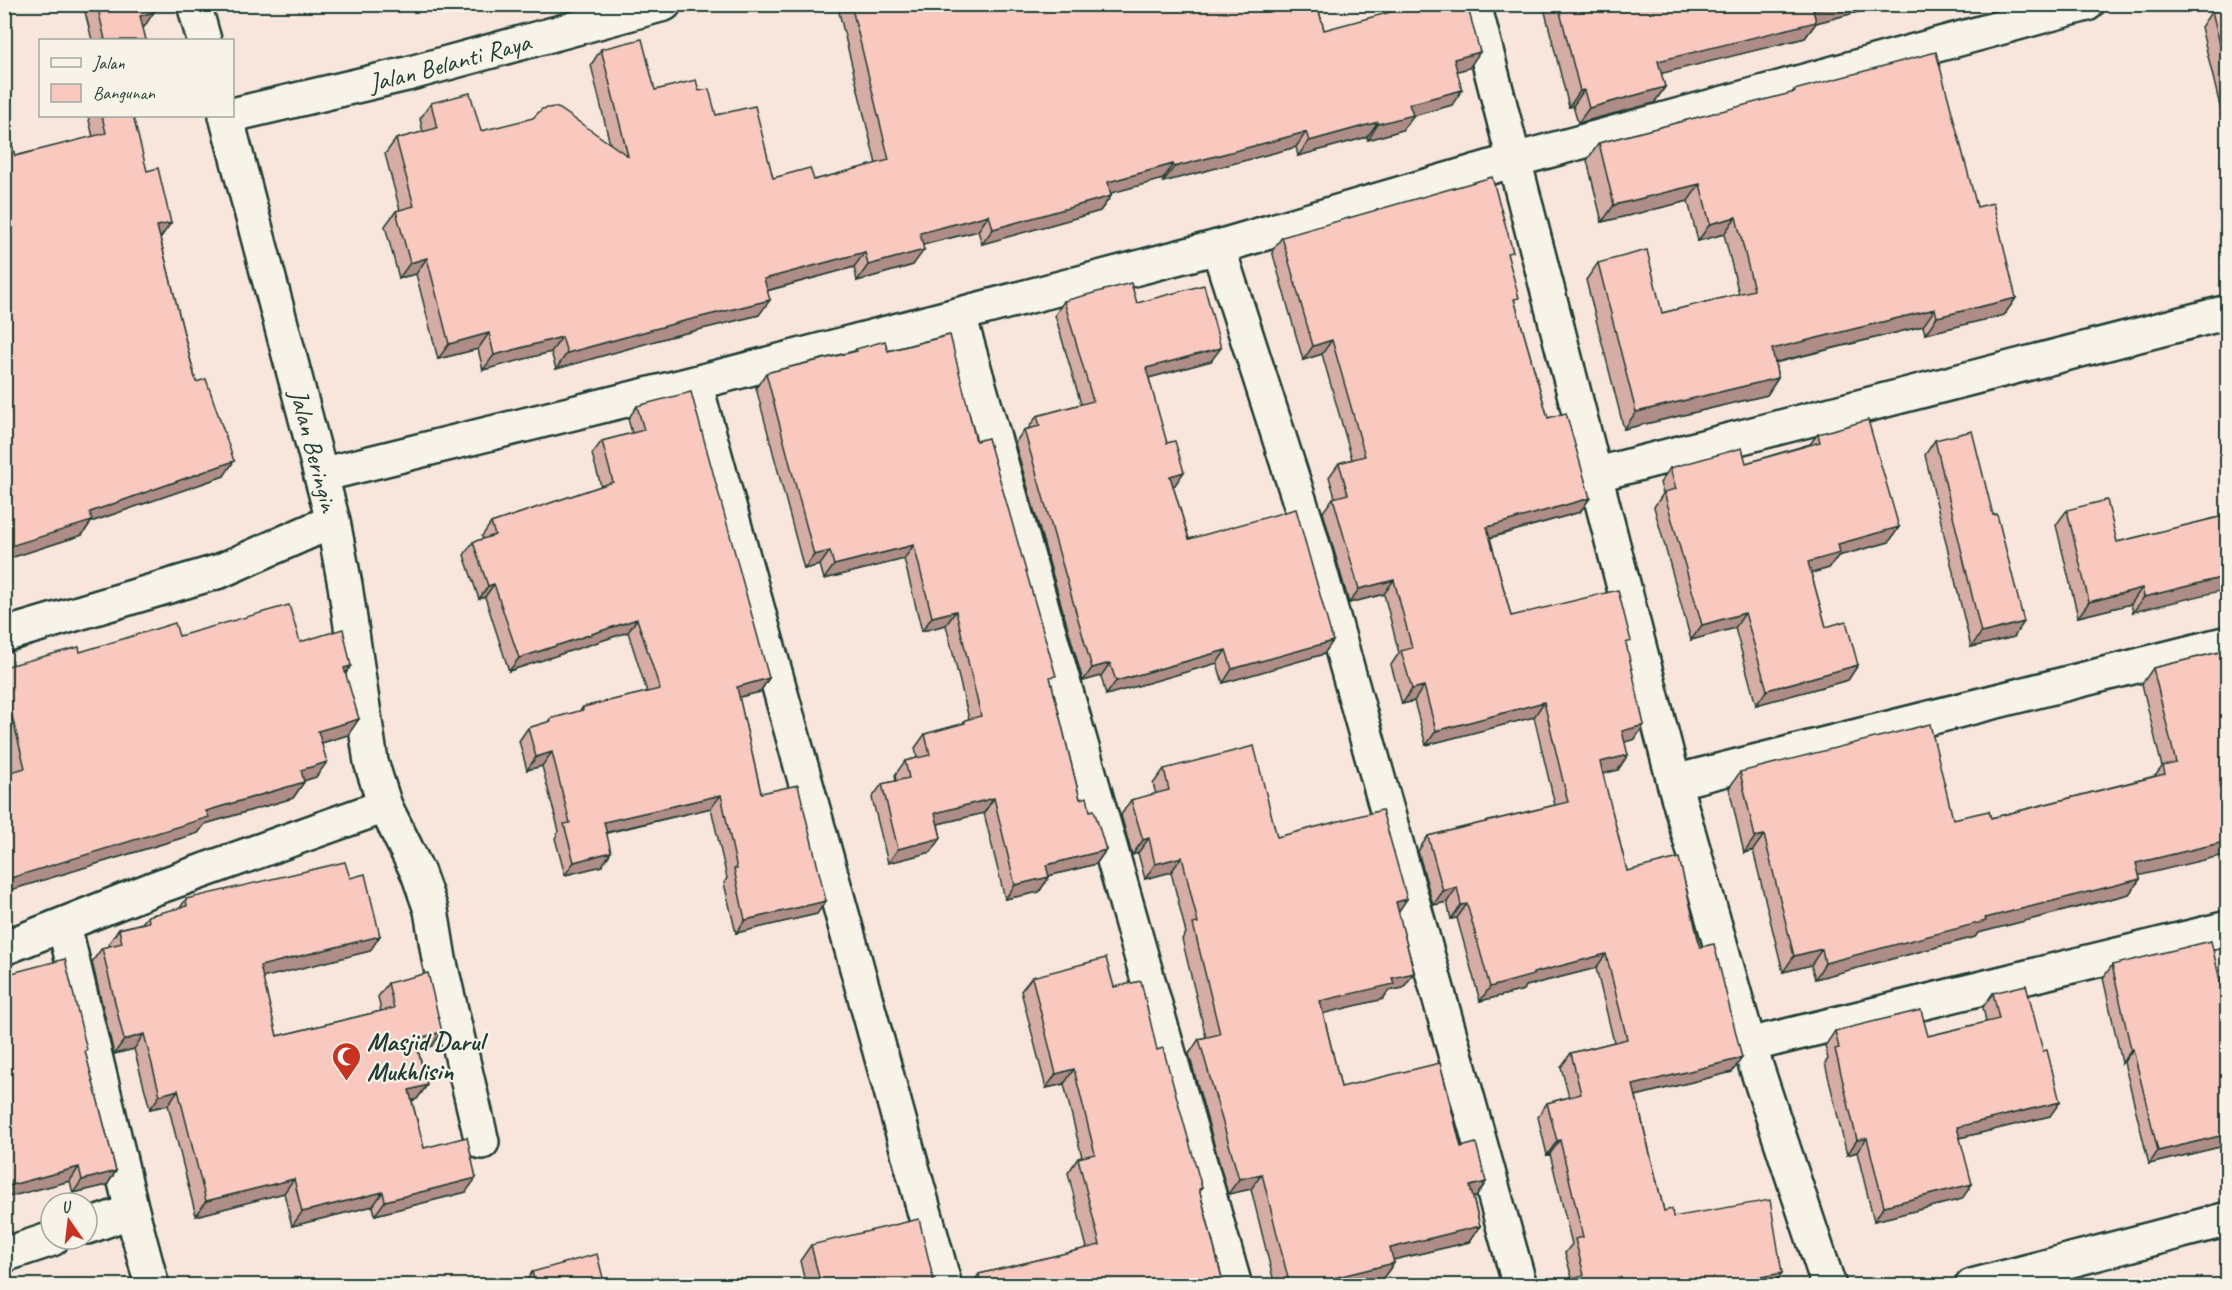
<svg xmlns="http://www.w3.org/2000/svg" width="2232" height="1290" font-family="Caveat,sans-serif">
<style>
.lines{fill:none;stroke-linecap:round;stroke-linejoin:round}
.minor-casing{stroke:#1f3d34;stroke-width:38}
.minor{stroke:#f7f3e8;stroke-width:33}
.wall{fill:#d6ada4;stroke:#1f3d34;stroke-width:1.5}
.shaded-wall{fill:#ae8d86;stroke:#1f3d34;stroke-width:1.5}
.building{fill:#f9c9bf;stroke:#1f3d34;stroke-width:1.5}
.labels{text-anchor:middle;stroke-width:4.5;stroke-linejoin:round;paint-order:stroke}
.street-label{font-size:26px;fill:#1f3d34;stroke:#f7f3e8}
.poi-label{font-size:26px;font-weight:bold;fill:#1f3d34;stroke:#f7f3e8;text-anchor:start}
</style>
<rect width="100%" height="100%" fill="#f8e6dc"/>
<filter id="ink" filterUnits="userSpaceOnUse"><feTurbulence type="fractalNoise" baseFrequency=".0167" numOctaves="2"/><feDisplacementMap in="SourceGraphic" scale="12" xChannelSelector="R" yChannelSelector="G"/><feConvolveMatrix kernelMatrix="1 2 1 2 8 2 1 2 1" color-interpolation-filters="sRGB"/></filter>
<g filter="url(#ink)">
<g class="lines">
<defs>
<g id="minor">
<path d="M194,4L204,40"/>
<path d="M1474,4L1674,782L1749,1045L1829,1286"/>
<path id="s1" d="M232,115L407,74L664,4"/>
<path id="s2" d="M226,116L333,521L345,585L371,762L385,806L418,873L431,910L439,959L482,1142"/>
<path d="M1218,247L1307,524L1520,1286"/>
<path d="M959,315L1235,1286"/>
<path d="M695,383L945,1286"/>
<path d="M321,475L695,383L1218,247L1515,160L2087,4"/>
<path d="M1594,475L2228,312"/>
<path d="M4,635L220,571L333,521"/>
<path d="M1674,782L2228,643"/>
<path d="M64,925L132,1211L152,1286"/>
<path d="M4,948L155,888L385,806"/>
<path d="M1749,1045L2228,928"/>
<path d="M87,1227L132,1211"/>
<path d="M4,1255L52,1239"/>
<path d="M1972,1286L2228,1219"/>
</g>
</defs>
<!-- minor casing -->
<use href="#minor" class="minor-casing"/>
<!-- minor -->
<use href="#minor" class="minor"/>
</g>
<!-- wall -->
<path class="wall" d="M83,4H152L144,27H142L146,40H92Z
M843,4H1317L1324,30L1469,68L1457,71L1452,105L1413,116L1402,130L1368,140L1367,137L1298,156L1296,147L1163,182V179L1110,193L1111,196L1100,211L982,244L978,231L923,245L913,265L857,281L854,267L767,291L759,315L669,337L556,369L551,352L483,370L478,349L438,359L416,274L399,278L385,226L396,211L400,210L385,154L396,139L423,132L420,119L431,103L481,131L610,144L591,65L601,49L655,90L699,91L716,115L773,178L814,180L876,164L839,12Z
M1543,4H1888L1816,23L1805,38L1661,73L1665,87L1654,103L1578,123L1573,106L1569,107Z
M2224,4H2228V122L2224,123L2201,27L2212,11L2225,8Z
M1794,90L1977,207L2016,298L2004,315L1925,334L1923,326L1775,363L1778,378L1767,395L1624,429L1586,280L1598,263L1662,313L1739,294L1724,234L1698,241L1688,201L1602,222L1587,160L1599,143L1792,93Z
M4,116L15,156L93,137L88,116H139L133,117L161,237L160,238L196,382L224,476L91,522L82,535L4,560Z
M1282,237L1508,258L1515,303L1548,418L1590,498L1580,512L1490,538L1511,616L1627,647L1635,739L1624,742L1618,770L1602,773L1627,871L1700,947L1732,1072L1636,1096L1664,1211L1773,1286H1563L1568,1279L1572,1278L1565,1253L1572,1244L1550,1154L1547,1155L1538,1117L1547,1103L1569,1097L1561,1067L1571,1053L1614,1042L1596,968L1526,986L1524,990L1480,1001L1457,918L1451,919L1447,902L1433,905L1418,851L1428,836L1555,805L1534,717L1426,745L1414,701L1402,704L1391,665L1399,653L1384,594L1349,603L1323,512L1333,498L1335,497L1329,477L1339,463L1352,459L1322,354L1303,360L1272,251Z
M1064,301L1137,303L1211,361L1149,378L1175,485L1173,486L1189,539L1324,654L1223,683L1217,663L1106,695L1101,676L1083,681L1015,443L1024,430L1028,429L1037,416L1081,404L1055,315Z
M856,349L888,351L976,441L1051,682L1080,799L1090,811L1106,850L1096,864L1048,876L1049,877L1039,892L1005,899L984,813L938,824L941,838L931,852L888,863L872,798L882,784L896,781L895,775L905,761L917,758L915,748L925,734L962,724L965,720L969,719L946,625L922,631L904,559L824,579L820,565L804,569L756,388L766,373L854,351Z
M637,406L769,678L760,692L739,697L761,793L817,914L736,933L724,883L727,878L711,808L607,833L602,866L565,875L555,838L559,831L542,766L527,770L519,741L528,728L548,722L550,719L580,711L583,707L647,692L628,632L509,671L485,597L479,599L464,555L473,542L483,539L482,536L491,523L601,486L592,454L602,441L632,433L628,419Z
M1818,434L1899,527L1889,542L1838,556L1829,568L1811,573L1826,627L1858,665L1848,680L1756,705L1735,628L1691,640L1654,507L1663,494L1660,483L1670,468L1746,463L1810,444Z
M1935,440L1993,515L2014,637L1971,647L1925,455Z
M2067,510L2117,542L2228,515L2133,612L2131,604L2078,617L2056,525Z
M179,636L300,642L351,666L346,673L348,735L322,743L316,777L303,781L304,782L293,798L205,824L198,833L4,892V774L11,772L4,745V667L80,652Z
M2228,650V854L2139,875L2140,879L2129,894L1978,933L1975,937L1815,979L1811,965L1783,972L1753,850L1744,853L1729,788L1740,772L1953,819L1991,818L2155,776L2162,767L2142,684L2153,668Z
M1164,769L1398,912L1414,973L1403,988L1388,991L1383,999L1323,1013L1341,1087L1461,1147L1486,1182L1476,1197L1473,1198L1480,1226L1469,1242L1393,1260L1394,1263L1383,1278L1353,1286H1275L1251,1189L1228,1194L1189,1054L1199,1039L1206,1037L1182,939L1186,933L1171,872L1145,879L1138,853L1132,855L1121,815L1131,800L1156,794L1153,784Z
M350,878L370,951L262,977L277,1036L381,1011L378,997L388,983L442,1032L432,1046L418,1050L427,1085L417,1099L412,1101L424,1148L466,1192L375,1215L373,1206L292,1226L284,1193L196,1216L168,1105L150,1109L134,1049L114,1054L92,962L102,948L110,946L109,943L119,929L142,923L148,916L180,908L186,899Z
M2112,965L2228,1145L2149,1164L2124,1062L2122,1063L2103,978Z
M4,975L85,1052L116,1171L107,1185L73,1193L70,1181L4,1198Z
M1032,977L1114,987L1157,1050L1202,1188L1200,1192L1224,1286H971L979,1274L1087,1248L1068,1173L1078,1158L1082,1157L1064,1084L1046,1088L1021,991Z
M1993,993L2050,1116L1960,1138L1962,1199L1874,1221L1857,1152L1847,1155L1825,1063L1828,1059L1825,1046L1835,1031L1928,1036L1986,1022L1983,1007Z
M811,1245L935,1286H806L800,1261Z
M532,1272L605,1286H526L525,1283Z"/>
<!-- shaded-wall -->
<path class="shaded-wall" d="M1836,4H1888L1816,23L1805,38L1647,77L1658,61L1813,10Z
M154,12L144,27L129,31L140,16Z
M1480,52L1469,68L1443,75L1454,59Z
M1665,87L1654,103L1578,123L1589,108Z
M1462,90L1452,105L1413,116L1402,130L1368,140L1378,124L1409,104Z
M1584,90L1573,106L1569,107L1580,91Z
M1378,122L1367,137L1298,156L1309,141Z
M1306,132L1296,147L1163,182L1174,167Z
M1173,164L1163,179L1097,197L1108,182Z
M1700,184L1688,201L1602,222L1614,205Z
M1111,196L1100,211L982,244L993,229Z
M989,215L978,231L909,248L920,233Z
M1736,217L1724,234L1698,241L1710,224Z
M171,223L161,237L147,241L157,226Z
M924,250L913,265L857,281L868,265Z
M865,252L854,267L754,294L764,279Z
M427,258L416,274L399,278L410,263Z
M2016,298L2004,315L1925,334L1937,317Z
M770,300L759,315L669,337L556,369L567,353L680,322Z
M1935,309L1923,326L1760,366L1772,349Z
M489,333L478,349L438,359L449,344Z
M562,337L551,352L483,370L494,355Z
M1332,340L1322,354L1303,360L1313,346Z
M1221,348L1211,361L1137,381L1146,368Z
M1778,378L1767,395L1624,429L1636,412Z
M234,461L224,476L91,522L82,535L4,560V548L90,512Z
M1184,472L1175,485L1161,489L1170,476Z
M1590,498L1580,512L1477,541L1487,527Z
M1899,527L1889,542L1838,556L1829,568L1798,577L1808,562L1838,544Z
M914,545L904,559L824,579L834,565Z
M830,551L820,565L804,569L814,555Z
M2228,576V589L2133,612L2144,597Z
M1394,580L1384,594L1349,603L1359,589Z
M494,584L485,597L479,599L488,586Z
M2142,588L2131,604L2078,617L2089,602Z
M956,611L946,625L922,631L932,617Z
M1745,613L1735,628L1691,640L1702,625Z
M637,619L628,632L509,671L519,658Z
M2024,622L2014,637L1971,647L1981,633Z
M1333,641L1324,654L1223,683L1232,669Z
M1226,650L1217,663L1106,695L1116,681Z
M1110,663L1101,676L1083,681L1092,668Z
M1858,665L1848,680L1756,705L1767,690Z
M351,666L340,681L344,668Z
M769,678L760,692L728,700L737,687Z
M1424,686L1414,701L1402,704L1412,689Z
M1544,702L1534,717L1426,745L1436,731Z
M359,719L348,735L307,747L318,731Z
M1644,725L1635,739L1612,746L1622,731Z
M552,752L542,766L527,770L536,757Z
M1628,755L1618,770L1590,777L1600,762Z
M327,762L316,777L290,785L301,770Z
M304,782L293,798L205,824L198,833L4,892V880L206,811Z
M721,795L711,808L595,835L604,822Z
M994,798L984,813L925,827L935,813Z
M1764,835L1753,850L1744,853L1755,837Z
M941,838L931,852L888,863L898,849Z
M1149,838L1138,853L1132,855L1143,840Z
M2228,841V854L2125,879L2136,863Z
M1106,850L1096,864L1036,879L1046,865Z
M611,852L602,866L565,875L574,862Z
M1182,857L1171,872L1145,879L1155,864Z
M1049,877L1039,892L1005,899L1015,885Z
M2140,879L2129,894L1978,933L1975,937L1815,979L1825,963L1985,918Z
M1457,887L1447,902L1433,905L1443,891Z
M1407,899L1397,914L1396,902Z
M826,901L817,914L736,933L745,920Z
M1467,904L1457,918L1451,919L1461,905Z
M380,936L370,951L250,981L260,966Z
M1822,949L1811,965L1783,972L1794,956Z
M1606,954L1596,968L1526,986L1524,990L1480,1001L1490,987L1533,973Z
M1414,973L1403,988L1388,991L1383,999L1309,1017L1320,1001L1392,978Z
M442,1032L432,1046L405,1053L415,1039Z
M144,1034L134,1049L114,1054L124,1040Z
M2131,1049H2133L2124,1062L2122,1063Z
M1742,1058L1732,1072L1623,1099L1633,1085Z
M1074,1069L1064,1084L1046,1088L1056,1074Z
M427,1085L417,1099L399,1104L409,1090Z
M178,1090L168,1105L150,1109L160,1095Z
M2060,1102L2050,1116L1947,1141L1957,1127Z
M2228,1134V1145L2149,1164L2158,1151Z
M1867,1138L1857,1152L1847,1155L1857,1140Z
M1560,1140L1550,1154L1547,1155L1557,1141Z
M79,1167L70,1181L4,1198V1187Z
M116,1171L107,1185L73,1193L82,1180Z
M1262,1174L1251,1189L1228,1194L1239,1179Z
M476,1178L466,1192L375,1215L385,1201Z
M294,1179L284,1193L196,1216L206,1201Z
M1486,1182L1476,1197L1459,1201L1470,1186Z
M1972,1184L1962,1199L1874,1221L1884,1206Z
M383,1192L373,1206L292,1226L302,1212Z
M1480,1226L1469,1242L1380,1263L1390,1248Z
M1394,1263L1383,1278L1353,1286H1324L1329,1279Z
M1782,1273L1773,1286H1712Z"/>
<!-- building -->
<path class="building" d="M97,4H152L154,12L140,16L146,40H104H105Z
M851,4H1317L1324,30L1420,4H1467L1480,52L1454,59L1462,90L1409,104L1413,115L1378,124V122L1309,141L1306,132L1174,167L1173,164L1108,182L1111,196L993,229L989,215L920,233L924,250L868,265L865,252L764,279L770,300L680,322L567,353L562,337L494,355L489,333L449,344L427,258L410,263L396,211L414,206L396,139L437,128L431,103L470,93L481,131L533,118L542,109L554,107L560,109L628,156L601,49L642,39L655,90L696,80L699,91L709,89L716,115L755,106L773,178L810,168L814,180L889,160Z
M1558,4H1836L1813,10L1816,22L1658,61L1665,87L1589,108L1584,90L1580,91Z
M2228,7V77L2212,11Z
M1936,52L1977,207L1993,203L2016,298L1937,317L1935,309L1772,349L1778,378L1636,412L1598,263L1647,250L1662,313L1754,290L1736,217L1710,224L1700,184L1614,205L1599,143L1795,92L1794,90Z
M4,116L15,156L106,133L102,116H133L147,171L158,168L171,223L157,226L196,382L206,379L234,461L90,512L92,521L4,548Z
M1492,177L1513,252L1507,253L1519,298L1514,299L1548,418L1566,413L1590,498L1487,527L1511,616L1618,590L1631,641L1626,643L1644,725L1622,731L1628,755L1600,762L1627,871L1679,858L1700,947L1714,944L1742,1058L1633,1085L1664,1211L1672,1209L1673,1217L1770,1200L1782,1273L1712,1286H1569L1568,1279L1584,1275L1575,1239L1583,1237L1560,1140L1557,1141L1547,1103L1581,1094L1571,1053L1627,1039L1606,954L1533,973V975L1490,987L1467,904L1461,905L1457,887L1443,891L1428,836L1568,802L1544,702L1436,731L1424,686L1412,689L1401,651L1412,648L1394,580L1359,589L1333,498L1348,494L1339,463L1365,456L1332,340L1313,346L1282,237Z
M1131,283L1137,303L1204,285L1221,348L1146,368L1167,443L1175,441L1184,472L1170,476L1189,539L1296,509L1333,641L1232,669L1226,650L1116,681L1110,663L1092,668L1024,430L1040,426L1037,416L1093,401L1064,301Z
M950,335L976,441L988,438L1056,676L1050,677L1080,799L1087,797L1090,811L1094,810L1106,850L1046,865L1049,877L1015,885L994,798L935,813L941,838L898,849L882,784L909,778L905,761L930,755L925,734L965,723V720L981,716L956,611L932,617L914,545L834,565L830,551L814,555L766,373L857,351L856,349L885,341L888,351Z
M691,392L769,678L737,687L761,793L798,785L826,901L745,920L734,869H737L721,795L604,822L611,852L574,862L564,824L570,823L552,752L536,757L528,728L551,721L550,719L583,710V707L660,689L637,619L519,658L494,584L488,586L473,542L495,535L491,523L613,482L602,441L644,430L637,406Z
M1868,420L1899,527L1838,544L1840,553L1808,562L1826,627L1846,621L1858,665L1767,690L1745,613L1702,625L1664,492L1676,489L1670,468L1742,448L1746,463L1820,442L1818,434Z
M1972,431L1993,515L1997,514L2024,622L1981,633L1935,440Z
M2107,500L2117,542L2228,515V576L2144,597L2142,588L2089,602L2067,510Z
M289,605L300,642L343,629L351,666L344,668L359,719L318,731L327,762L301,770L304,782L206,811L209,817L4,880V774L25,768L4,684V667L79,647L80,652L175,623L179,636Z
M2228,650V841L2136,863L2140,879L1985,918L1986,921L1825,963L1822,949L1794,956L1764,835L1755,837L1740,772L1930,724L1953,819L1989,811L1991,818L2165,774L2163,766L2176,763L2153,668Z
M1254,746L1277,837L1382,810L1407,899L1396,902L1414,973L1392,978L1394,984L1320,1001L1341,1087L1440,1063L1461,1147L1476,1143L1486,1182L1470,1186L1480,1226L1390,1248L1394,1263L1329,1279L1331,1285L1330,1286H1290L1262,1174L1239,1179L1199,1039L1220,1034L1193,924L1198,923L1182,857L1155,864L1149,838L1143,840L1131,800L1169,790L1164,769Z
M345,862L350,878L365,874L380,936L260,966L277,1036L394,1008L388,983L428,973L442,1032L415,1039L427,1085L409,1090L424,1148L467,1137L476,1178L385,1201L383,1192L302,1212L294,1179L206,1201L178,1090L160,1095L144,1034L124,1040L102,948L122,943L119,929L149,922L148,916L187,906L186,899Z
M2211,941L2228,1016V1134L2158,1151L2133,1049H2131L2112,965Z
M1106,958L1114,987L1141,981L1157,1050L1163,1048L1202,1188L1199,1189L1224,1286H981L979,1274L1100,1245L1078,1158L1095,1154L1074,1069L1056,1074L1032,977Z
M65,959L87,1050L85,1051L116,1171L82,1180L79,1167L4,1187V975Z
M2026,985L2043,1051L2047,1050L2060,1102L1957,1127L1972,1184L1884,1206L1867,1138L1857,1140L1835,1049L1839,1048L1835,1031L1921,1010L1928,1036L1999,1019L1993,993Z
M919,1219L935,1286H821L811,1245Z
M597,1254L605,1286H536L532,1272Z"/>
</g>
<!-- icons -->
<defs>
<symbol id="mosque-pin" viewBox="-11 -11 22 30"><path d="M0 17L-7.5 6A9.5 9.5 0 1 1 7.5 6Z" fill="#c8321e" stroke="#f7f3e8"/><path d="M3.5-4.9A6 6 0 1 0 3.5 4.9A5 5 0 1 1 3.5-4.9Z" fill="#fff"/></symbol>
</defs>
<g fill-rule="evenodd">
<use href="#mosque-pin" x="330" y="1040" width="33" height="45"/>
</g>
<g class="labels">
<!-- street labels -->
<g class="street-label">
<text dy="9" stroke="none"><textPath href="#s1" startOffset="224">Jalan Belanti Raya</textPath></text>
<text dy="9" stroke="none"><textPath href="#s2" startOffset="346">Jalan Beringin</textPath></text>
</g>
<!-- poi labels -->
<g class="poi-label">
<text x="367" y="1050">Masjid Darul<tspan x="367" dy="30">Mukhlisin</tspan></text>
</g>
</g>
<!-- margin -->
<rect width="2232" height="1290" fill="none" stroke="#f7f3e8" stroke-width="24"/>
<rect x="12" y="12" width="2208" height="1266" fill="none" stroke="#1f3d34" stroke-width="2" filter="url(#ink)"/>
<!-- legend -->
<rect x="39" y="39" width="195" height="78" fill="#f7f3e8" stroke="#a1aaa0" stroke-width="1.5"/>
<rect x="51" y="58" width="30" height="9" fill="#f7f3e8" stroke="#a1aaa0" stroke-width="1.5"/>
<text x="93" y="69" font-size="18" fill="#1f3d34">Jalan</text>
<rect x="51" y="84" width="30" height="18" fill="#f9c9bf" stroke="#a1aaa0" stroke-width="1.5"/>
<text x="93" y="99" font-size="18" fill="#1f3d34">Bangunan</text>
<!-- north arrow -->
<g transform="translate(69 1221) rotate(346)"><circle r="28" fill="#f7f3e8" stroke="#a1aaa0" stroke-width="1.5"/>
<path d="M0-4.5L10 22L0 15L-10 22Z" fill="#c8321e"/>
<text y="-9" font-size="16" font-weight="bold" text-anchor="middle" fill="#1f3d34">U</text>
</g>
</svg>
